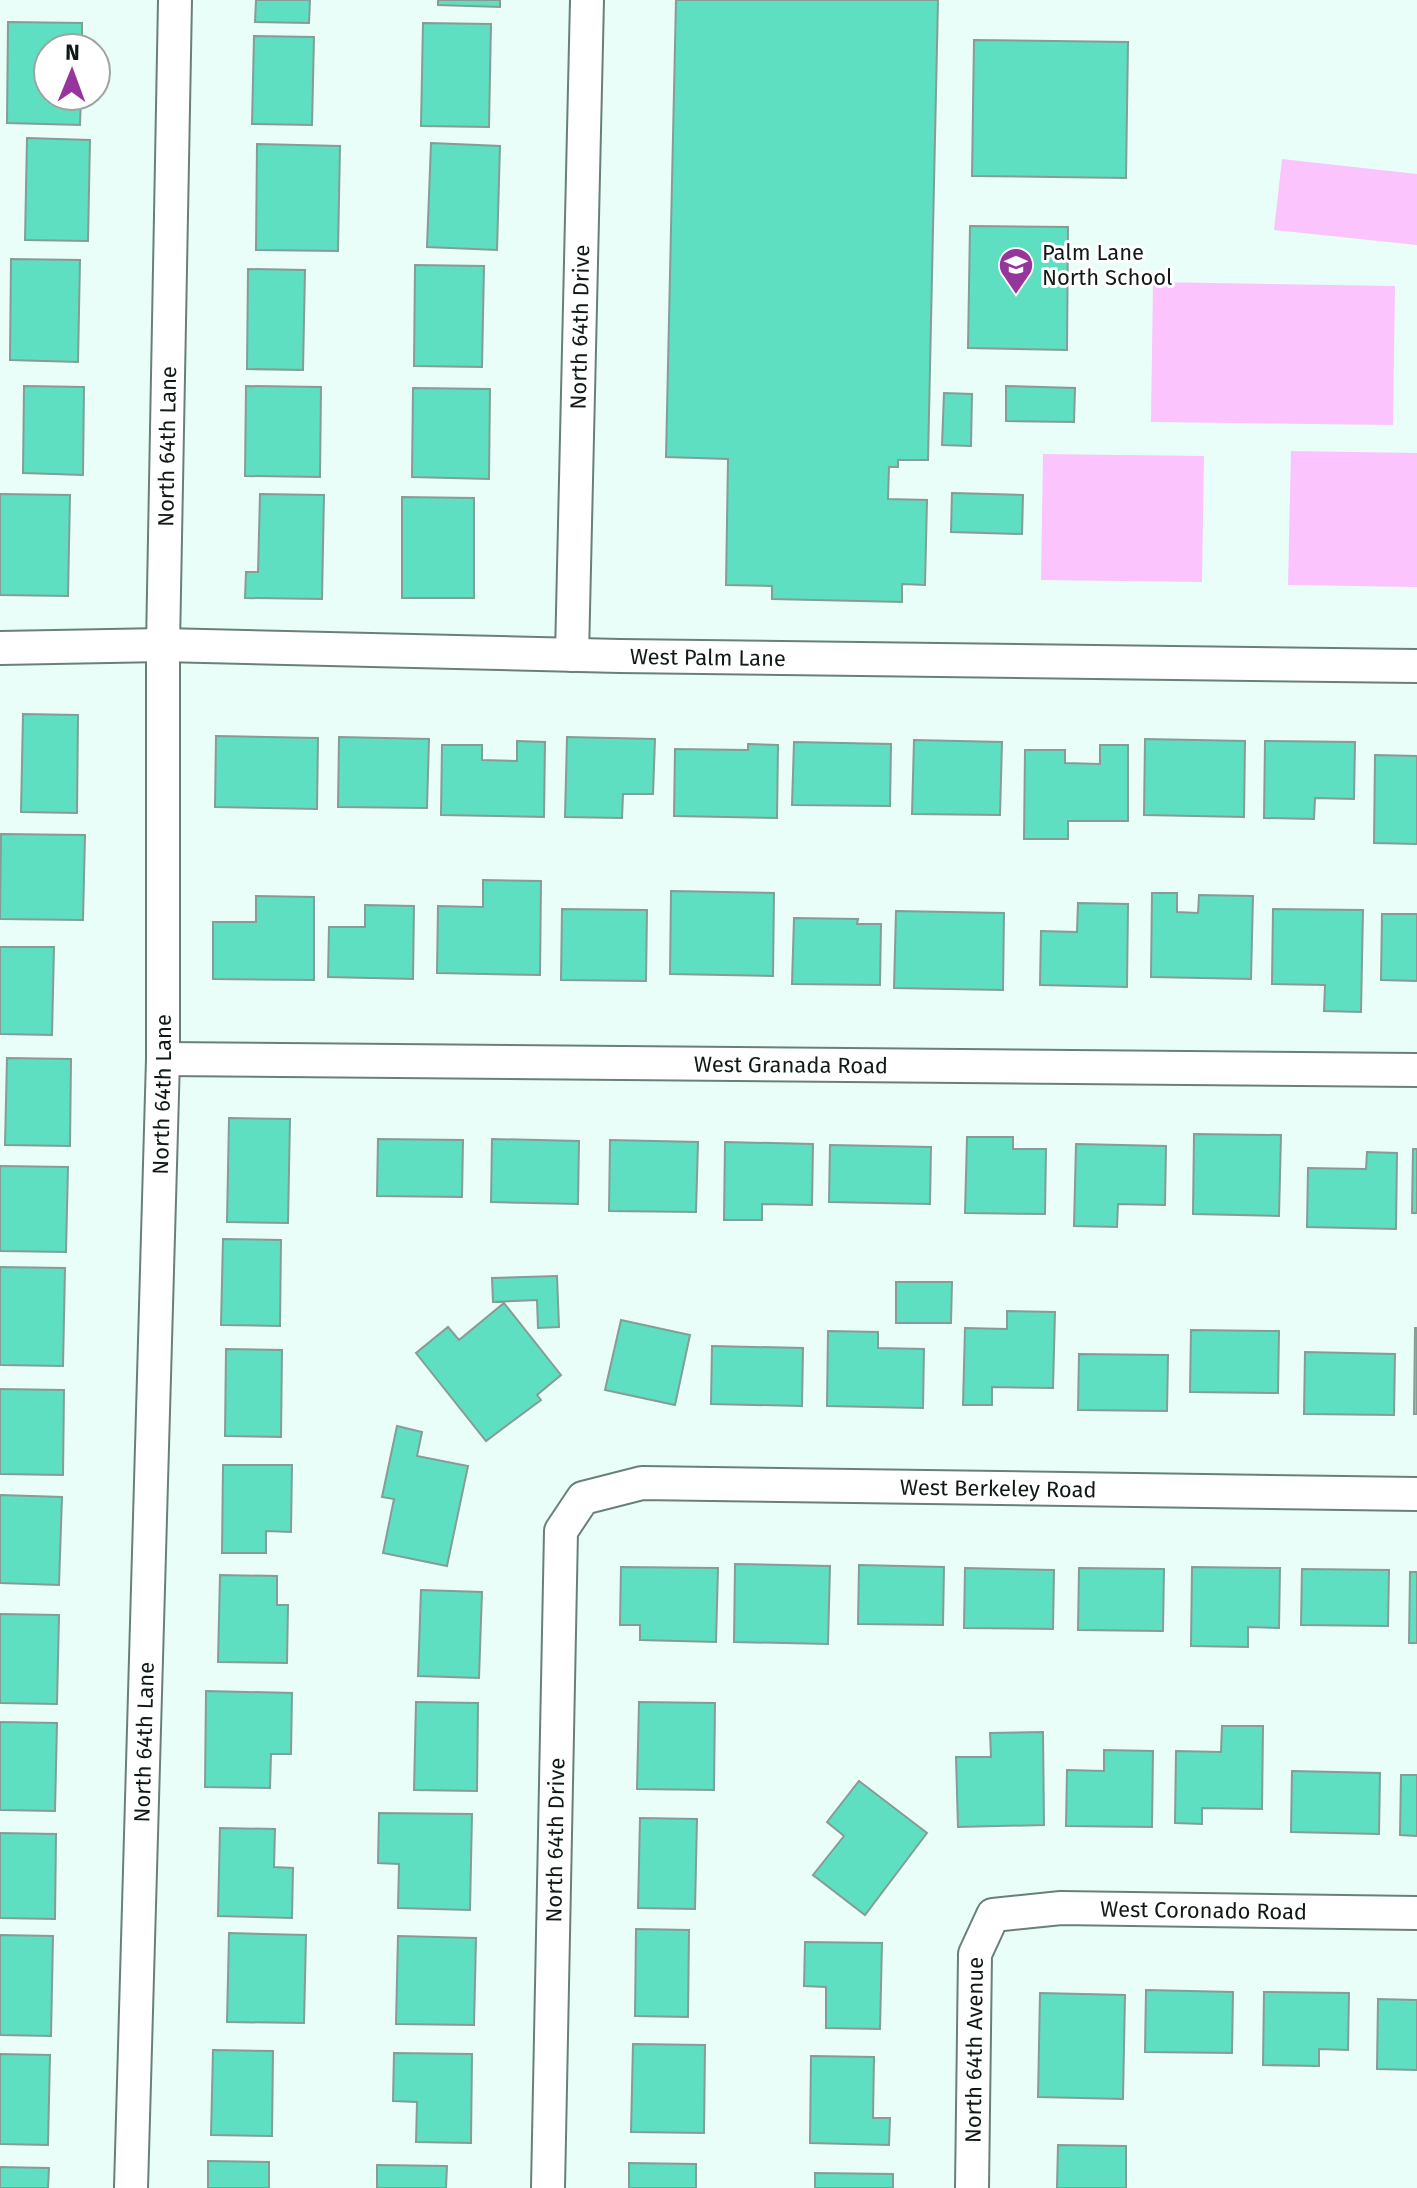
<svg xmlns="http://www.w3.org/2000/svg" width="1417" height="2188" font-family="'Fira Sans',sans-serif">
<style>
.green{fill:#fbc4fd}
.building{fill:#5fdfc2;stroke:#859d95;stroke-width:2}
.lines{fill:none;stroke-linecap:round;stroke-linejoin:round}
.street-casing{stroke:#69807a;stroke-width:36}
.street{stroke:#fff;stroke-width:32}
.labels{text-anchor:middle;stroke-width:6;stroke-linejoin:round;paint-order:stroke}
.poi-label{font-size:22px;fill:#101917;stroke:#fff;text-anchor:start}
.street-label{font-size:22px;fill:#101917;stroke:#fff}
</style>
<rect width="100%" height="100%" fill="#e9fef8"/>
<!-- green -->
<path class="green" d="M1282,159L1417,174V245L1274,230Z
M1153,282L1395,286L1393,425L1151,422Z
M1291,451L1417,453V587L1288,585Z
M1043,454L1204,456L1202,582L1041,580Z"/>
<!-- building -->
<path class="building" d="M256,0H310L309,23L255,22Z
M438,0H500V7L438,5Z
M676,0H938L928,460H898V467H889L888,499L927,500L925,585L902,584V602L772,599V586L726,585L728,459L666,457Z
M8,22L82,23V48H48V96H81L80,125L7,123Z
M423,23L491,24L489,127L421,126Z
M254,36L314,37L312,125L252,124Z
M974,40L1128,42L1126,178L972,176Z
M27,138L90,140L88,241L25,240Z
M431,143L500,146L497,250L427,247Z
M257,144L340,146L338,251L256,250Z
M970,226L1068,227L1067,350L968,348Z
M11,259L80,260L78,362L10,360Z
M415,265L484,266L482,367L414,366Z
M248,269L305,270L303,370L247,369Z
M24,386L84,387L83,475L23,473Z
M246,386L321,387L320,477L245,476Z
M1006,386L1075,388L1074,422L1006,421Z
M413,388L490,389L489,479L412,477Z
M944,393L972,394L971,446L942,445Z
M952,493L1023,495L1022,534L951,532Z
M0,494L70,495L68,596L0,595Z
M260,494L324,495L322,599L245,598L246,572H258Z
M402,497L474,498V598H402Z
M23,714L78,715L77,813L21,812Z
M216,736L318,738L317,809L215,807Z
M339,737L429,739L427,808L338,807Z
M567,737L655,739L653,794H623L622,818L565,817Z
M1145,739L1245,741L1244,817L1144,815Z
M914,740L1002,742L1000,815L912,814Z
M517,741L545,742L544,817L441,815L442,745H482V760L517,761Z
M1265,741L1355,742L1354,799L1315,798L1314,819L1264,818Z
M794,742L891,744L890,806L792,805Z
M748,744L778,745L777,818L674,816L675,749L748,750Z
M1100,745H1128V821H1068V839H1024L1025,750H1065V763L1100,764Z
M1375,755L1417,756V844L1374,843Z
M1,834L85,835L83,920L0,919Z
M483,880L541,881L540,975L437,973L438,906L483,907Z
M671,891L774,893L773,976L670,974Z
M1152,893H1177V912L1198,913L1199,895L1253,896L1251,979L1151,977Z
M256,896L314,897V980L213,979V922H256Z
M1078,903L1128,904L1127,987L1040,985L1041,931L1077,932Z
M365,905L414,906L413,979L328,977L329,927H365Z
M562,909L647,910L646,981L561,980Z
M1273,909L1363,910L1361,1012L1324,1011L1325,985L1272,984Z
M896,911L1004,913L1003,990L894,988Z
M1382,914H1417V981L1381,980Z
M794,918L858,919L857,924H881L880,985L792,984Z
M0,947H54L52,1035L0,1034Z
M7,1058L71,1059L70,1146L5,1145Z
M229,1118L290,1119L288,1223L227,1222Z
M1194,1134L1281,1135L1279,1216L1193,1214Z
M967,1137H1013V1149H1046L1045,1214L965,1213Z
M378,1139L463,1140L462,1197L377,1196Z
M492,1139L579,1141L578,1204L491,1202Z
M610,1140L698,1142L696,1212L609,1211Z
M725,1142L813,1144L812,1205L762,1204V1220H724Z
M1076,1144L1166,1146L1165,1205L1118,1204L1117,1227L1074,1226Z
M830,1145L931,1147L930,1204L829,1202Z
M1413,1149H1417V1213H1412Z
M1367,1152L1397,1153L1396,1229L1307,1227L1308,1168L1366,1169Z
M0,1166L68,1167L66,1252L0,1251Z
M223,1239L281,1240L280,1326L221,1325Z
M0,1267L65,1268L63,1366L0,1365Z
M557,1276L559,1327L538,1328L537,1300L493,1302L492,1278Z
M896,1282H952L951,1323H896Z
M504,1303L561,1375L537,1395L541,1400L486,1441L416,1353L448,1327L459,1340Z
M1007,1311L1055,1312L1053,1388L992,1387V1405H963L965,1328L1007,1329Z
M621,1320L690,1335L675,1405L605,1390Z
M1415,1328H1417V1414H1414Z
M1191,1330L1279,1331L1278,1393L1190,1392Z
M828,1331L878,1332V1348L924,1349L923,1408L827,1406Z
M712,1346L803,1348L802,1406L711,1404Z
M226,1349L282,1350L281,1437L225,1436Z
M1305,1352L1395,1354L1394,1415L1304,1414Z
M1079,1354L1168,1355L1167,1411L1078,1410Z
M0,1389L64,1390L63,1475L0,1474Z
M397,1426L422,1432L417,1456L468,1466L447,1566L383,1553L394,1499L382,1497Z
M223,1465H292L291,1532L266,1531V1553H222Z
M0,1495L62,1497L59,1585L0,1583Z
M735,1564L830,1566L828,1644L734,1642Z
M859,1565L944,1567L943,1625L858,1624Z
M621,1567L718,1568L716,1642L640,1640V1625H620Z
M1192,1567L1280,1568L1279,1628L1248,1627V1647L1191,1646Z
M965,1568L1054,1570L1053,1629L964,1628Z
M1079,1568L1164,1569L1163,1631L1078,1630Z
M1302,1569L1389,1570L1388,1626L1301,1625Z
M1410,1572H1417V1643H1409Z
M220,1575L277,1576V1605H288L287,1663L218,1662Z
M421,1590L482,1592L479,1678L418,1676Z
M0,1614L59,1615L57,1704L0,1703Z
M206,1691L292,1693L291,1754H271L270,1788L205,1787Z
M416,1702L478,1703L477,1791L414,1790Z
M639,1702L715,1703L714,1790L637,1789Z
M0,1722L57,1723L55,1811L0,1810Z
M1222,1726H1263L1262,1809L1202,1808V1824L1175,1823L1176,1751L1221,1752Z
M1043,1732L1044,1825L958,1827L956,1757H991L990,1733Z
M1104,1750L1153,1751L1152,1827L1066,1826L1067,1770L1104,1771Z
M1292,1771L1380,1773L1379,1834L1291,1832Z
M1401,1775H1417V1836L1400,1835Z
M859,1781L927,1833L865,1915L813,1875L844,1836L827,1822Z
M379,1813L472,1814L470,1910L398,1908L399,1864L378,1863Z
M640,1818L697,1819L695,1909L638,1908Z
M220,1828L275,1829L274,1867L293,1868L292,1918L218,1916Z
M0,1833L56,1834L55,1919L0,1918Z
M636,1929L689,1930L688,2017L635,2016Z
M229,1933L306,1935L304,2023L227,2022Z
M0,1935L53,1936L51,2036L0,2035Z
M398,1936L476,1938L474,2025L396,2024Z
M805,1942L882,1943L880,2029L826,2028V1987L804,1986Z
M1146,1990L1233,1992L1232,2053L1145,2052Z
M1264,1992L1349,1993L1348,2050L1319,2049V2066L1263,2065Z
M1040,1993L1125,1995L1123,2099L1038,2097Z
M1378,1999L1417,2000V2070L1377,2069Z
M633,2044L705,2045L704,2133L631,2132Z
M213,2050L273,2051L272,2136L211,2135Z
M394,2053L472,2054L471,2143L416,2142L417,2102L393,2101Z
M0,2054L50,2055L48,2145L0,2144Z
M811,2056L874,2057L873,2118H890L889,2145L810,2143Z
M1058,2145L1126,2146V2188H1057Z
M208,2161L269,2162V2188H208Z
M629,2163L696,2164V2188H629Z
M377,2165L447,2166L446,2188H377Z
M0,2167L49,2168L48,2188H0Z
M815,2173L893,2174V2188H815Z"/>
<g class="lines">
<defs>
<g id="street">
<path id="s1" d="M0,648L163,645L620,656L1417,666"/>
<path id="s2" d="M572,655L587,0"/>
<path id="s3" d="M163,1059L1417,1070"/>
<path id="s4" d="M131,2188L163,1059V645L175,0"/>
<path id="s5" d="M548,2188L561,1531L583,1498L642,1483L1417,1494"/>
<path id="s6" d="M972,2188L975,1954L993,1915L1061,1908L1417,1913"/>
</g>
</defs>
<!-- street casing -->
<use href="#street" class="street-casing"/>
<!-- street -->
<use href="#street" class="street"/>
</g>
<!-- icons -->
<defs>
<symbol id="school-pin" viewBox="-11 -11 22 30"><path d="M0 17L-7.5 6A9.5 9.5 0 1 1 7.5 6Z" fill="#96359c" stroke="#fff"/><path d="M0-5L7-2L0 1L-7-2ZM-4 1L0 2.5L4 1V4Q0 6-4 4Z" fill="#fff"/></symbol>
</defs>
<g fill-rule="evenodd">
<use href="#school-pin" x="996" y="245" width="40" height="54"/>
</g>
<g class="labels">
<!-- poi labels -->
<g class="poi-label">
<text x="1042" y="260">Palm Lane<tspan x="1042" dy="25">North School</tspan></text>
</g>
<!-- street labels -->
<g class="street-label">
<text dy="8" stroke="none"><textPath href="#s2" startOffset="328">North 64th Drive</textPath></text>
<text dy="8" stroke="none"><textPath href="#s4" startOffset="1742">North 64th Lane</textPath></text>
<text dy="8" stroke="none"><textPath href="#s1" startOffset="708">West Palm Lane</textPath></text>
<text dy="8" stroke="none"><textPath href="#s3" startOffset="628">West Granada Road</textPath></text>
<text dy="8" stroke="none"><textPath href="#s4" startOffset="1094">North 64th Lane</textPath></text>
<text dy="8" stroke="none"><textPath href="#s5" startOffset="1114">West Berkeley Road</textPath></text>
<text dy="8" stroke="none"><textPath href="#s4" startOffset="446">North 64th Lane</textPath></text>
<text dy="8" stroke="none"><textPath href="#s5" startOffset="348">North 64th Drive</textPath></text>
<text dy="8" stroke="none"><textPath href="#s6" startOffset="488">West Coronado Road</textPath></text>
<text dy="8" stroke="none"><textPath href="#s6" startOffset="138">North 64th Avenue</textPath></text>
</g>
</g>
<!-- north arrow -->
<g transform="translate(72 72) rotate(1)"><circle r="38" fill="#ffffff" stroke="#9fa3a2" stroke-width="2"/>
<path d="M0-6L14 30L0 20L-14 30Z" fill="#96359c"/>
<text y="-12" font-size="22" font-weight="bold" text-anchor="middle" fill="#101917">N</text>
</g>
</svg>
